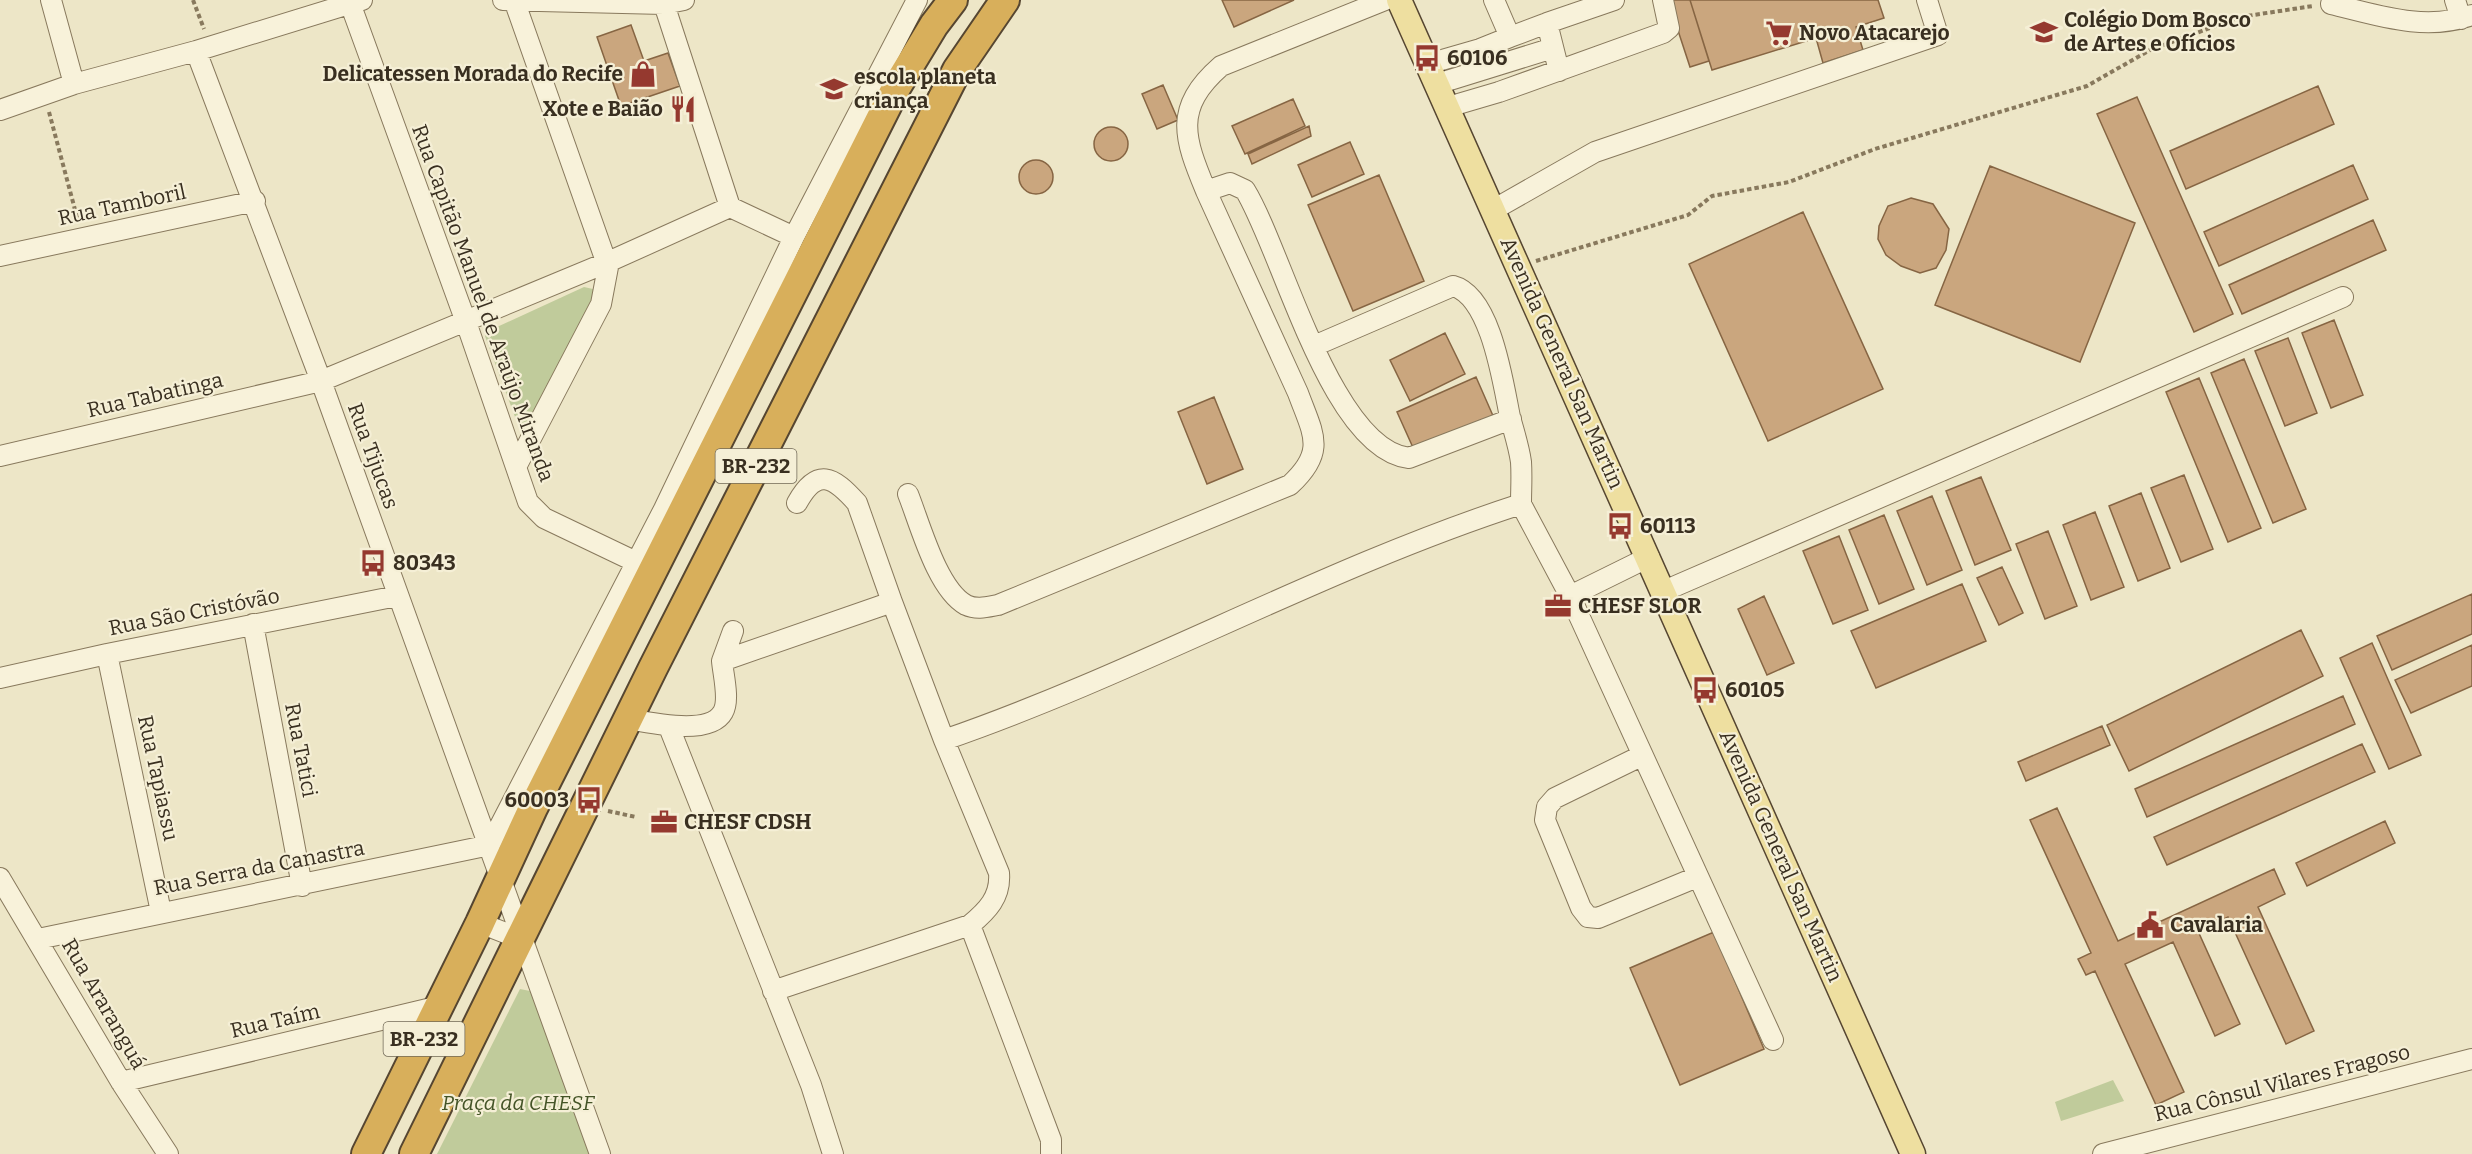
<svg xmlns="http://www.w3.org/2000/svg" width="2472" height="1154" font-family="Bitter,serif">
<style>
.green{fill:#c0cb9b}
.building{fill:#caa67e;stroke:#866543;stroke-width:1.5}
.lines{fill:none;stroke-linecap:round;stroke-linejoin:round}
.minor-casing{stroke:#88795d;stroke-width:22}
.major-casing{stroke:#564631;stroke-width:27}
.highway-casing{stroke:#564631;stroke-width:32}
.path{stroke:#88795d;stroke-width:4;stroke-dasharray:4.5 3;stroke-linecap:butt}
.minor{stroke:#f8f2da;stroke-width:20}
.major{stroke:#eedfa0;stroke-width:24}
.highway{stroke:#d8af5b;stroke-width:28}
.labels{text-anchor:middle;stroke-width:4.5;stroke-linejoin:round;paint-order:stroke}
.shield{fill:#f5efd6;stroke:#716957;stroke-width:1.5}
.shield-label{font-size:20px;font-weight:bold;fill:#392f20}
.poi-label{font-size:21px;font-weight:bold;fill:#392f20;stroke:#f5efd6;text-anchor:start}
.street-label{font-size:21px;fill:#392f20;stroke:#f5efd6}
.park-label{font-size:21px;font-style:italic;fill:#445427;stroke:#f5efd6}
</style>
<rect width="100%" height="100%" fill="#ede6c7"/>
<!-- green -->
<path class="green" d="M584,287L593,289L595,295L528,428H521L518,425L485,336L486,332Z
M520,989L530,991L591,1154H437Z
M2113,1080L2124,1101L2061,1121L2055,1102Z"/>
<!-- building -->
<path class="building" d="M1222,0H1294L1234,27Z
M1668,0H1690L1709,61L1690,67Z
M1690,0H1878L1884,18L1856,27L1863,50L1823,63L1816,38L1712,70Z
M631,25L644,61L668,53L680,86L621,106L597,37Z
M1163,85L1178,120L1157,129L1142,94Z
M2318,86L2334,124L2186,189L2170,151Z
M2137,97L2233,314L2194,332L2097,114Z
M1293,99L1305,126L1245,154L1232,126Z
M1309,126L1311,136L1252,164L1248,154Z
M1094 144a17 17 0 1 1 34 0a17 17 0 1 1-34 0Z
M1350,142L1364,174L1312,197L1298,165Z
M1019 177a17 17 0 1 1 34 0a17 17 0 1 1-34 0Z
M2353,165L2368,199L2219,266L2204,232Z
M1990,166L2135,223L2080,362L1935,305Z
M1379,175L1424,281L1353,311L1308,205Z
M1911,198L1933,204L1949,229L1946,250L1936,268L1920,273L1901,266L1886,255L1878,239L1879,226L1888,206Z
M1803,212L1883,389L1768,441L1689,264Z
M2373,220L2386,250L2242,314L2229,285Z
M2334,320L2363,395L2331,408L2302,333Z
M1445,333L1465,374L1410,401L1390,360Z
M2288,338L2317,413L2285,426L2255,351Z
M2244,359L2306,509L2273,523L2211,373Z
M1476,377L1494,418L1415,452L1397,412Z
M2199,378L2261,528L2228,542L2166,392Z
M1214,397L1243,469L1207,484L1178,412Z
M2184,475L2213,549L2181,562L2151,488Z
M1981,477L2011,550L1975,565L1946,491Z
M2141,493L2170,568L2138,581L2109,506Z
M1932,496L1962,570L1927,585L1897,511Z
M2095,512L2124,587L2091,600L2063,525Z
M1884,515L1914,589L1879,604L1849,530Z
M2048,531L2077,606L2045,619L2016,544Z
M1839,536L1868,610L1833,624L1803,551Z
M2002,567L2023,613L1999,625L1977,578Z
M1962,584L1986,641L1876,688L1851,631Z
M2472,594V634L2392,670L2377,636Z
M1764,596L1794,663L1767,675L1738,609Z
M2301,630L2323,676L2129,771L2107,725Z
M2372,643L2421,755L2389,769L2340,658Z
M2472,645V686L2411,713L2395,680Z
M2343,696L2355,724L2147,817L2135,789Z
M2102,726L2110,745L2026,781L2018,762Z
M2362,744L2375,772L2167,865L2154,837Z
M2057,808L2118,941L2274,869L2285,894L2258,907L2314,1031L2286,1044L2228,917L2198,931L2240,1024L2215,1036L2173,942L2125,964L2184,1092L2156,1105L2095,971L2086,975L2078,959L2091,953L2030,820Z
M2385,821L2395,843L2307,886L2296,863Z
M1714,932L1764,1049L1680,1085L1630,968Z"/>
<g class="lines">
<defs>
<path id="minor" d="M51,0L74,84
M503,0L664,4L684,0
M514,0L608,267L601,304L517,465
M1385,0L1221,66C1173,108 1184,138 1206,191L1230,183L1245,190C1282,250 1331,449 1409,458L1511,419
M1494,0L1510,37L1547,23L1559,71
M2455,0L2461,19
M350,3L466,322L528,502L544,518L636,562
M664,4L730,207L794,237
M2331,4C2377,15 2425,32 2472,15
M1547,23L1614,0
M196,51L321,381L600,1154
M1428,64L1480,49L1510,37
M1437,84L1553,48
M1448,107L1499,92L1663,33L1669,28L1663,0
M0,110L74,84L196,51L362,0
M1493,210L1595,152L1938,35L1927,0
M0,256L255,201
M1314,346L1453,286C1491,296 1503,383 1510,417C1514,432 1519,447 1521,462C1522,476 1521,490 1521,504
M0,456L321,381L608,262L730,207
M908,494C920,524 937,589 966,605C977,610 987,607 998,605L1290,485C1327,451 1313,434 1298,393L1206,191
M797,503C817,467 833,476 857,503L892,602
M1664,591L2343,297
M1570,596L1773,1040
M253,624L302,886
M107,654L161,912
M722,661L733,631
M0,678L107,654L397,596
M629,719C650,723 710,736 723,712C730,700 723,674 722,661L892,602L944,740C1141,672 1323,568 1521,504L1570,596L1649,557
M669,727L811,1085L833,1154
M1641,756L1555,798L1547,807L1545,820L1581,908L1588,917L1598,918L1697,877
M0,878L121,1082L168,1154
M480,923L521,939
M970,925L1051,1140V1154
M38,939L490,845L664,509L794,237L917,0
M773,991L970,925C987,911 1001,897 999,873L944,740
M121,1082L440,1006
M2103,1154L2472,1059"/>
<path id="major" d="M1399,0L1913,1154"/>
<path id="highway" d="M366,1154L480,923L533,808L897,86L934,25L953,0
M414,1154L653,668L957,70L1005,0"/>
</defs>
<!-- minor casing -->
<use href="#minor" class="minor-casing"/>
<!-- major casing -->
<use href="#major" class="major-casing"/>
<!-- highway casing -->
<use href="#highway" class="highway-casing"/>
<!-- path -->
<path class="path" d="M193,0L204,29
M49,112L78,221
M1536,261L1688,215L1712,196L1789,182L1875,149L2087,86L2150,50L2240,17L2313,6
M608,811L636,817"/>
<!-- minor -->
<use href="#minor" class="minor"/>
<!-- major -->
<use href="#major" class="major"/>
<!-- highway -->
<use href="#highway" class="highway"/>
</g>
<!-- icons -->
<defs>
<symbol id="school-bare" viewBox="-9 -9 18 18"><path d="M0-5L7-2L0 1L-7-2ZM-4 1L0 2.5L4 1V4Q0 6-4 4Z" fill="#95392f" stroke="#f5efd6" stroke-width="2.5" paint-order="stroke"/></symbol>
<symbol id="supermarket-bare" viewBox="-9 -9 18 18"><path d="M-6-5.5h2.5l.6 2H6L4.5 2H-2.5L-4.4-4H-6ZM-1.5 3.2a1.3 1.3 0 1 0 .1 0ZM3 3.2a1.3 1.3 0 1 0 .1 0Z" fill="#95392f" stroke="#f5efd6" stroke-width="2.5" paint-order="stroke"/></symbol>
<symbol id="bus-bare" viewBox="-9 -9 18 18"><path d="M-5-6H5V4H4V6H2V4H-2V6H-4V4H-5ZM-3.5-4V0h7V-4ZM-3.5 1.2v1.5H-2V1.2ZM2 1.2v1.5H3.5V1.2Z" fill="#95392f" stroke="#f5efd6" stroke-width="2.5" paint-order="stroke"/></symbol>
<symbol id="shop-bare" viewBox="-9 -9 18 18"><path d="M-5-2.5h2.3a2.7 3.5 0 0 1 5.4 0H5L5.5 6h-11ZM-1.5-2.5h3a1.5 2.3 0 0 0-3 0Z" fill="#95392f" stroke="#f5efd6" stroke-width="2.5" paint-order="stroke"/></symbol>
<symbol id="restaurant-bare" viewBox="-9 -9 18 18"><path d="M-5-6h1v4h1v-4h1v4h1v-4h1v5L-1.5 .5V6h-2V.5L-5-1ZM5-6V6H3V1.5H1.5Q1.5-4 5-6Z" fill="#95392f" stroke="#f5efd6" stroke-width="2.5" paint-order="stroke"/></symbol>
<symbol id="office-bare" viewBox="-9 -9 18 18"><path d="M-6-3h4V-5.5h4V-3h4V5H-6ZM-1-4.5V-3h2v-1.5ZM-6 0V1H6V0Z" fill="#95392f" stroke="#f5efd6" stroke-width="2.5" paint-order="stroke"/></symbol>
<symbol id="civic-bare" viewBox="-9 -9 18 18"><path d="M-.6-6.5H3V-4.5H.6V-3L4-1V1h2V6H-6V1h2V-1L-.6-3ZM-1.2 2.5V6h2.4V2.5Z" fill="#95392f" stroke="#f5efd6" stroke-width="2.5" paint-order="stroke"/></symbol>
</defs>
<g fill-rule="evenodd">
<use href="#school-bare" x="2025" y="13" width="38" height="38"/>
<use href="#supermarket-bare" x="1760" y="14" width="38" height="38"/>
<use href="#bus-bare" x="1408" y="39" width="38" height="38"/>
<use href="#shop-bare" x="624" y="55" width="38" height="38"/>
<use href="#school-bare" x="815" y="70" width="38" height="38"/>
<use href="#restaurant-bare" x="664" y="90" width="38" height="38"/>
<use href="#bus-bare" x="1601" y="507" width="38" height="38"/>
<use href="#bus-bare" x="354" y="544" width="38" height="38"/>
<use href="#office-bare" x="1539" y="587" width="38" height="38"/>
<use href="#bus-bare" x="1686" y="671" width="38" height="38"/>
<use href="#bus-bare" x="570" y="781" width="38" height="38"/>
<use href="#office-bare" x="645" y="803" width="38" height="38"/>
<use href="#civic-bare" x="2131" y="906" width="38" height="38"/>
</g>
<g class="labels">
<!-- shield labels -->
<g class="shield">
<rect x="715.5" y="449" width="81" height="34" rx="4.5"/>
<rect x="383.5" y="1022" width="81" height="34" rx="4.5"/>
</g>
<g class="shield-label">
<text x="756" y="473">BR-232</text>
<text x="424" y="1046">BR-232</text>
</g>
<!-- poi labels -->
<g class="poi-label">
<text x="2064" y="27">Colégio Dom Bosco<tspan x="2064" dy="24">de Artes e Ofícios</tspan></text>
<text x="1799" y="40">Novo Atacarejo</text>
<text x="1447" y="65">60106</text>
<text x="623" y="81" text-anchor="end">Delicatessen Morada do Recife</text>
<text x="854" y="84">escola planeta<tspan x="854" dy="24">criança</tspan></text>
<text x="663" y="116" text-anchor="end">Xote e Baião</text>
<text x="1640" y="533">60113</text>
<text x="393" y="570">80343</text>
<text x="1578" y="613">CHESF SLOR</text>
<text x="1725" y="697">60105</text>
<text x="569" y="807" text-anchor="end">60003</text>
<text x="684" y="829">CHESF CDSH</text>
<text x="2170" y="932">Cavalaria</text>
</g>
<!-- street labels -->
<g class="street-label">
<text transform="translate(122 205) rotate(-12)" y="7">Rua Tamboril</text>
<text transform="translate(483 303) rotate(70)" y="7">Rua Capitão Manuel de Araújo Miranda</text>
<text transform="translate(1562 363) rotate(66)" y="7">Avenida General San Martin</text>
<text transform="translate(155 395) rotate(-13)" y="7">Rua Tabatinga</text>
<text transform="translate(373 456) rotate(70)" y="7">Rua Tijucas</text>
<text transform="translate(194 612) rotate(-11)" y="7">Rua São Cristóvão</text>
<text transform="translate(301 750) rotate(79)" y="7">Rua Tatici</text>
<text transform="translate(158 778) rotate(78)" y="7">Rua Tapiassu</text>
<text transform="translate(1781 856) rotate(66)" y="7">Avenida General San Martin</text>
<text transform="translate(259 868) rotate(-11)" y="7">Rua Serra da Canastra</text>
<text transform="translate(104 1004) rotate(60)" y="7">Rua Araranguá</text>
<text transform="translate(275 1021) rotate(-13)" y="7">Rua Taím</text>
<text transform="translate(2282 1083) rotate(-14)" y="7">Rua Cônsul Vilares Fragoso</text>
</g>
<!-- park labels -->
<g class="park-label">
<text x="518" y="1110">Praça da CHESF</text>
</g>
</g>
</svg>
